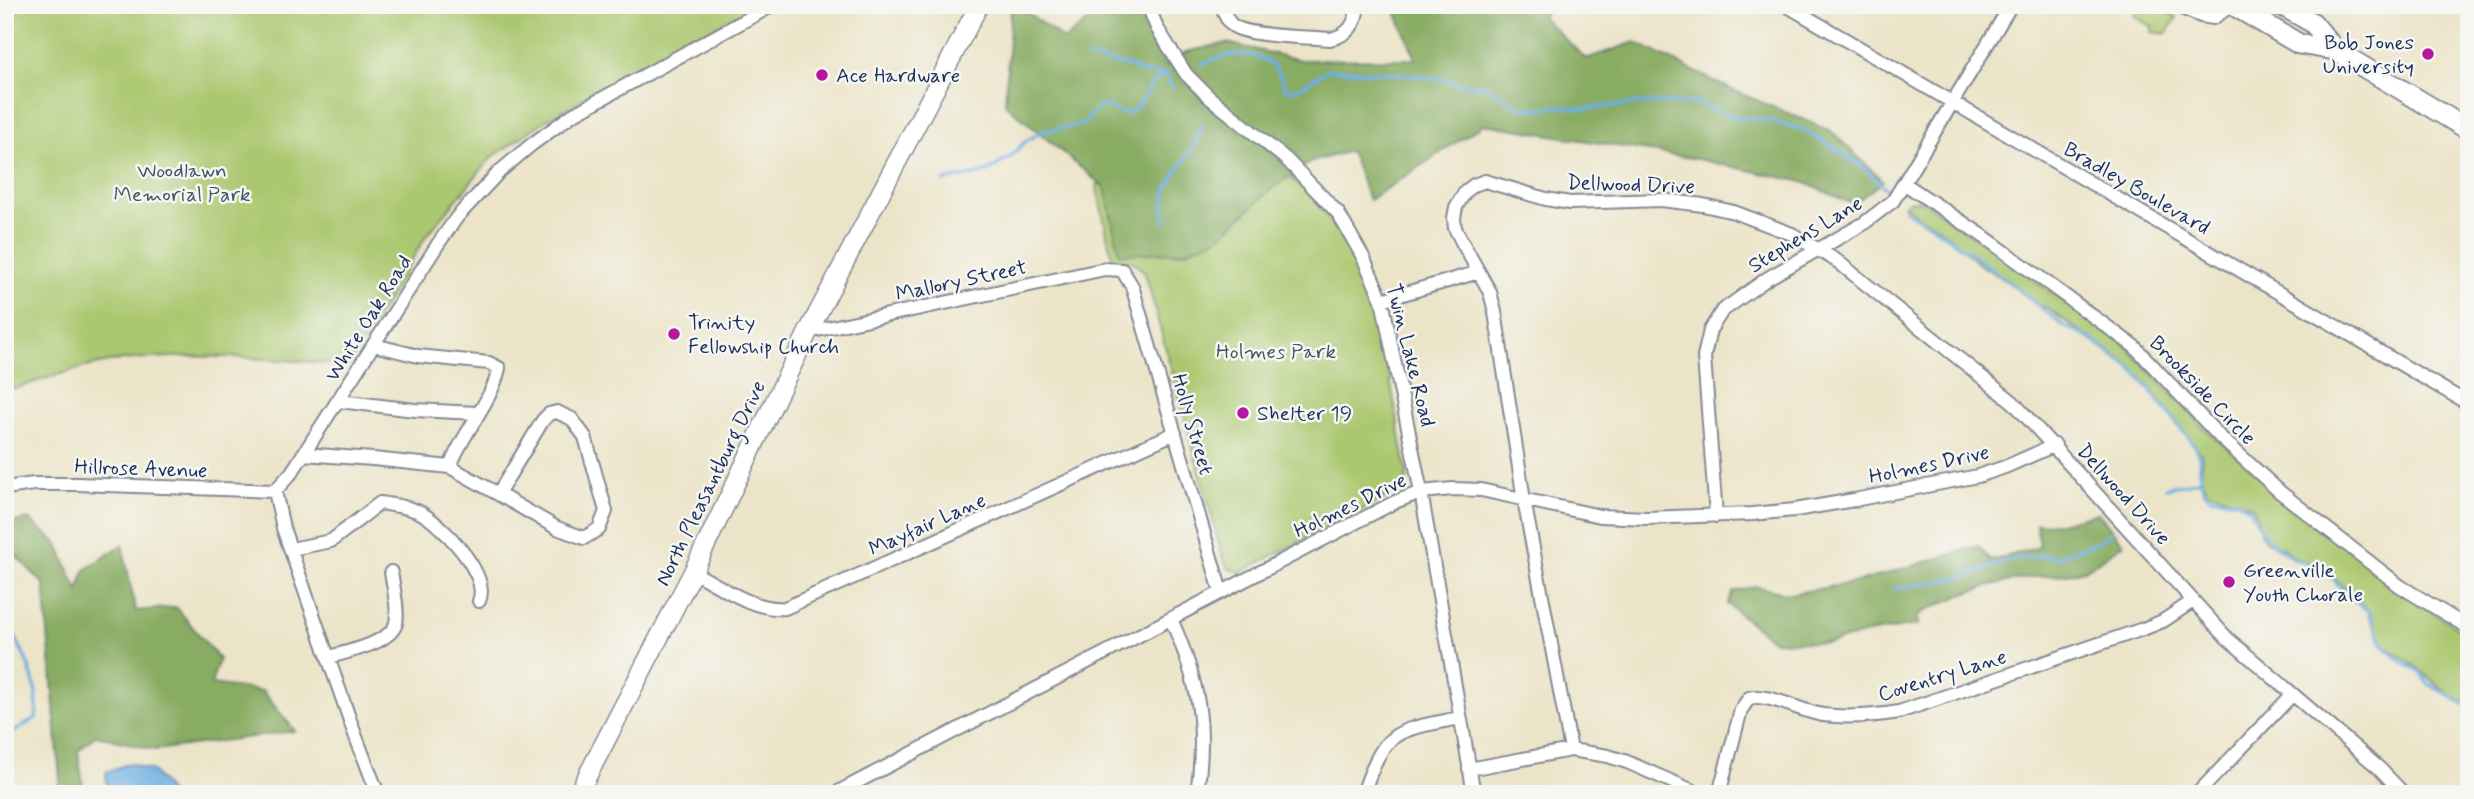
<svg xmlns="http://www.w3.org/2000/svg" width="2474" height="799" font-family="Mynerve,sans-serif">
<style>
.green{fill:#abc870;stroke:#637c67;stroke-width:2}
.forest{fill:#88ac62;stroke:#526e60;stroke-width:2}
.water{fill:#6daee1;stroke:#446ea0;stroke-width:2}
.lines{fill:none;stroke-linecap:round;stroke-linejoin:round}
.stream{stroke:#6daee1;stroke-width:3.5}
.street-casing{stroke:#848a93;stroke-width:16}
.secondary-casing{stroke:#848a93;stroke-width:21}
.primary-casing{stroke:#848a93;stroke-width:23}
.street{stroke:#fff;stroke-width:12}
.secondary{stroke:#fff;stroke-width:18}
.primary{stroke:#fff;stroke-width:19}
.poi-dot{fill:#b5179e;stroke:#f6f6f2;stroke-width:2.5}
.labels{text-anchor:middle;stroke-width:5;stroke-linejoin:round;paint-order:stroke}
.poi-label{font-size:21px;fill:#1b2f5e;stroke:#f6f6f2;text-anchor:start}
.park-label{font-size:21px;fill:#3f5562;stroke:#f6f6f2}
.street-label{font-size:21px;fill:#1b2f5e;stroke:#f6f6f2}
</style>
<rect width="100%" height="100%" fill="#f6f6f2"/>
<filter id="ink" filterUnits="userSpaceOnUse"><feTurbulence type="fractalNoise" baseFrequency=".0143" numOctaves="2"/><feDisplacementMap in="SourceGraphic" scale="14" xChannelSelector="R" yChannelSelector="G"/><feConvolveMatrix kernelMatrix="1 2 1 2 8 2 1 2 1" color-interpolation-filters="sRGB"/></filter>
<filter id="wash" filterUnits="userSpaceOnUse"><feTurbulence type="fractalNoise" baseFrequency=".00686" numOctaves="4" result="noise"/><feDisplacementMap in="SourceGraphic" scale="28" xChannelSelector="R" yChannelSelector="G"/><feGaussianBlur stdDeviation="1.57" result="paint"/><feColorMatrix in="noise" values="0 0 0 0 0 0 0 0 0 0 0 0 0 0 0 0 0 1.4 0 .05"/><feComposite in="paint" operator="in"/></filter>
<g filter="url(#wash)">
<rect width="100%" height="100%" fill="#ece4c8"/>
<!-- green -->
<path class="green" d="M5,5H756L552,116L491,158L426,236L349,365C274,359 198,352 123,360C86,364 49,378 13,389L5,368Z
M2140,5H2155L2177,17L2166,34L2151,32L2152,27L2134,16Z
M1101,132L1266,156L1307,192L1331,221L1351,253L1373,307L1384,345L1407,474L1406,487L1241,572L1229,569L1223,558L1145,273L1134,262H1114L1112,257L1097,188Z
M1916,200L1926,203L2124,344L2204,428L2399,591L2469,635V706L2444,691L2420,670L2384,645L2365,607L2332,576L2298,560L2283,548L2266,541L2260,533L2257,516L2252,506L2208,491L2201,479L2202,455L2139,375L2047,308L2037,304L2008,282L1979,264L1938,227L1919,217L1904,205L1909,201Z"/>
<!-- forest -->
<path class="forest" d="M1011,5H1017L1064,40L1109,5H1140L1166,66L1186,52L1227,43L1301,60L1416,59L1393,5H1550L1542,17L1586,59L1635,42L1732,90L1831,131L1883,181L1853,204L1803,182L1697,159L1484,124L1369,200L1350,151L1311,162L1270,190L1218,238L1184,252L1119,254L1105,188L1005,104Z
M2098,513L2124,544C2112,551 2100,561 2088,568C2068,577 2046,575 2025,578C1987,584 1952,597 1918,615V625L1873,632L1829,643L1774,641L1727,604L1733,592L1754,586L1789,594L1859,582L1978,546L1991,561L2039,547L2036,524L2060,523Z
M28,519L57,543L78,591L85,570L122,545L136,611L176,607L219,659L211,684L262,691L295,731L155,750L96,735L78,751L84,794H55L60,780L44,584L5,545V524Z"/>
<!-- water -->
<path class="water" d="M130,763L153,771L171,794H107L106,772Z"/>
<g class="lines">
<!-- stream -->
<path class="stream" d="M1088,57L1132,67L1140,72L1168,74
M1202,64C1225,53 1261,47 1278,72C1283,79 1282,86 1289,91L1303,86L1327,70H1338L1391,73L1443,79L1466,86L1483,85L1520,107L1533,109L1561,106L1580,109L1643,103H1697L1737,118L1761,119L1802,129L1846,155L1866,170L1889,192
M1165,74L1173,88
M944,181L987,172L1010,157L1027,140L1044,131L1083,124L1099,106H1107L1124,114C1139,110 1141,101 1149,88C1152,83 1157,79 1162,75
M1904,210L1934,227L2004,278L2064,326L2088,337L2134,370L2194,445L2199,456L2201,480L2205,493L2211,497L2238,501L2250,509L2262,532L2274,545L2295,559L2319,567L2328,573L2348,597L2370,612L2382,644L2403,663L2420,672L2429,684L2469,707
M1165,224C1164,212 1162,201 1167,190C1176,165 1197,152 1202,124
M2166,488L2201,480
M1895,589L1959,578L2014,559L2044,555L2058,557L2099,541L2113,532
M5,620C22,647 41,686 36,718L5,737"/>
</g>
</g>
<g filter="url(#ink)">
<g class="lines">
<defs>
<path id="street" d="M1148,5L1157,28L1186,74L1209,97L1287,160L1338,213L1363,257L1382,300L1421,492L1474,794
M1222,5C1224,12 1226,20 1232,25C1247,37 1309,37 1330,39C1349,35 1356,24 1358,5
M1786,5L2469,404
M2174,5L2201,16L2213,18L2232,5
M1905,184L1983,236L2135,347L2219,436L2280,492L2400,586L2469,628
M1382,300L1479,272
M808,332L1105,269L1122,270L1132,286L1221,592
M374,345L418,356L489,363L499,368C493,400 461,435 450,467
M339,401L415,410L477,413
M557,412L572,419L585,437L606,511L599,529L584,538L557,528L498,494L543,420L549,414Z
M303,454L373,459L450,467L498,494
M5,488L34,484H77L275,491
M1716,516L1704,357L1710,330L1722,311L1768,278L1863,224L1893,201L2011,5
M291,549L331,541L380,503C392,505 405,506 417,511C440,521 491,575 479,601
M693,572C720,586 754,611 785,608L1175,433
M1171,619C1199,682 1207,725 1197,794
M329,657C347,652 391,643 396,623C399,611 393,585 391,572
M1571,750L1524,500L1495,312L1490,292L1462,242L1455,228L1454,218L1456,207L1465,192L1474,185L1485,181L1546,199L1570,203L1661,200L1703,205L1734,212L1792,234L1837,261L2013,402L2227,638L2379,768L2404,794
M1469,769L1571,750L1608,756L1627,762L1700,794
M378,794L354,732L283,528L275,491L292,472L438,244L457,217L499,172L531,145L572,115L773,5
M834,794L1395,502L1421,492L1453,489L1481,490L1600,516L1647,518L1752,514L1795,510L1854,500L1978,476L2005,467L2055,445
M1363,794C1385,728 1395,731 1460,718
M1719,794L1741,710L1749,698C1766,692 1802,712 1823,715C1848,718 1874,716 1899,712L2143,629L2163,621L2193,601
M2197,794L2292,695"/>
<path id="secondary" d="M578,794L693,572L808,332L979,5"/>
<path id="primary" d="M2233,5L2299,44L2335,50
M2281,5L2313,23L2335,50L2469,130"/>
</defs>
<!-- street casing -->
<use href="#street" class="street-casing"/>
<!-- secondary casing -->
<use href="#secondary" class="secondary-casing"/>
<!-- primary casing -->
<use href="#primary" class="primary-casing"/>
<!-- street -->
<use href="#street" class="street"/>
<!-- secondary -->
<use href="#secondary" class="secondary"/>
<!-- primary -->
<use href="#primary" class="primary"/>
</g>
</g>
<!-- markers -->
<g class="poi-dot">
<circle cx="2428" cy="54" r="7"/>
<circle cx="822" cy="75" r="7"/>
<circle cx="674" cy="334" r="7"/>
<circle cx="1243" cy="413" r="7"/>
<circle cx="2229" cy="582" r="7"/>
</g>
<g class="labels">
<!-- poi labels -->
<g class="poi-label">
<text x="2414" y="49" text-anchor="end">Bob Jones<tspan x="2414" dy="24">University</tspan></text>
<text x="836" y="82">Ace Hardware</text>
<text x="688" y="329">Trinity<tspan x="688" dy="24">Fellowship Church</tspan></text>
<text x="1257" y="420">Shelter 19</text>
<text x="2243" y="577">Greenville<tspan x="2243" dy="24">Youth Chorale</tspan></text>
</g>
<!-- park labels -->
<g class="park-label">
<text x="182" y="177">Woodlawn<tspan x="182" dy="24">Memorial Park</tspan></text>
<text x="1276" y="358">Holmes Park</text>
</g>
<!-- street labels -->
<g class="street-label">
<text transform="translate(1631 184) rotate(2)" y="7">Dellwood Drive</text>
<text transform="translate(2137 188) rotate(30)" y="7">Bradley Boulevard</text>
<text transform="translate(1805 234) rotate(-31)" y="7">Stephens Lane</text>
<text transform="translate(961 280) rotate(-12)" y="7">Mallory Street</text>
<text transform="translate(368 318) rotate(-58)" y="7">White Oak Road</text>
<text transform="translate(1411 355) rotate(76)" y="7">Twin Lake Road</text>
<text transform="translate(2203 390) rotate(46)" y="7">Brookside Circle</text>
<text transform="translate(1193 424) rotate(74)" y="7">Holly Street</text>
<text transform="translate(1929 464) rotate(-12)" y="7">Holmes Drive</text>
<text transform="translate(141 468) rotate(2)" y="7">Hillrose Avenue</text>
<text transform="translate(710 483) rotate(-64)" y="7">North Pleasantburg Drive</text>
<text transform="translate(2124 494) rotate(48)" y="7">Dellwood Drive</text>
<text transform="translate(1350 505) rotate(-26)" y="7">Holmes Drive</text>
<text transform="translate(927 524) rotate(-24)" y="7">Mayfair Lane</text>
<text transform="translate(1942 675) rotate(-17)" y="7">Coventry Lane</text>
</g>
</g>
<!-- margin -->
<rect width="2474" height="799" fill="none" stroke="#f6f6f2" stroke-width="28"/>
</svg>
